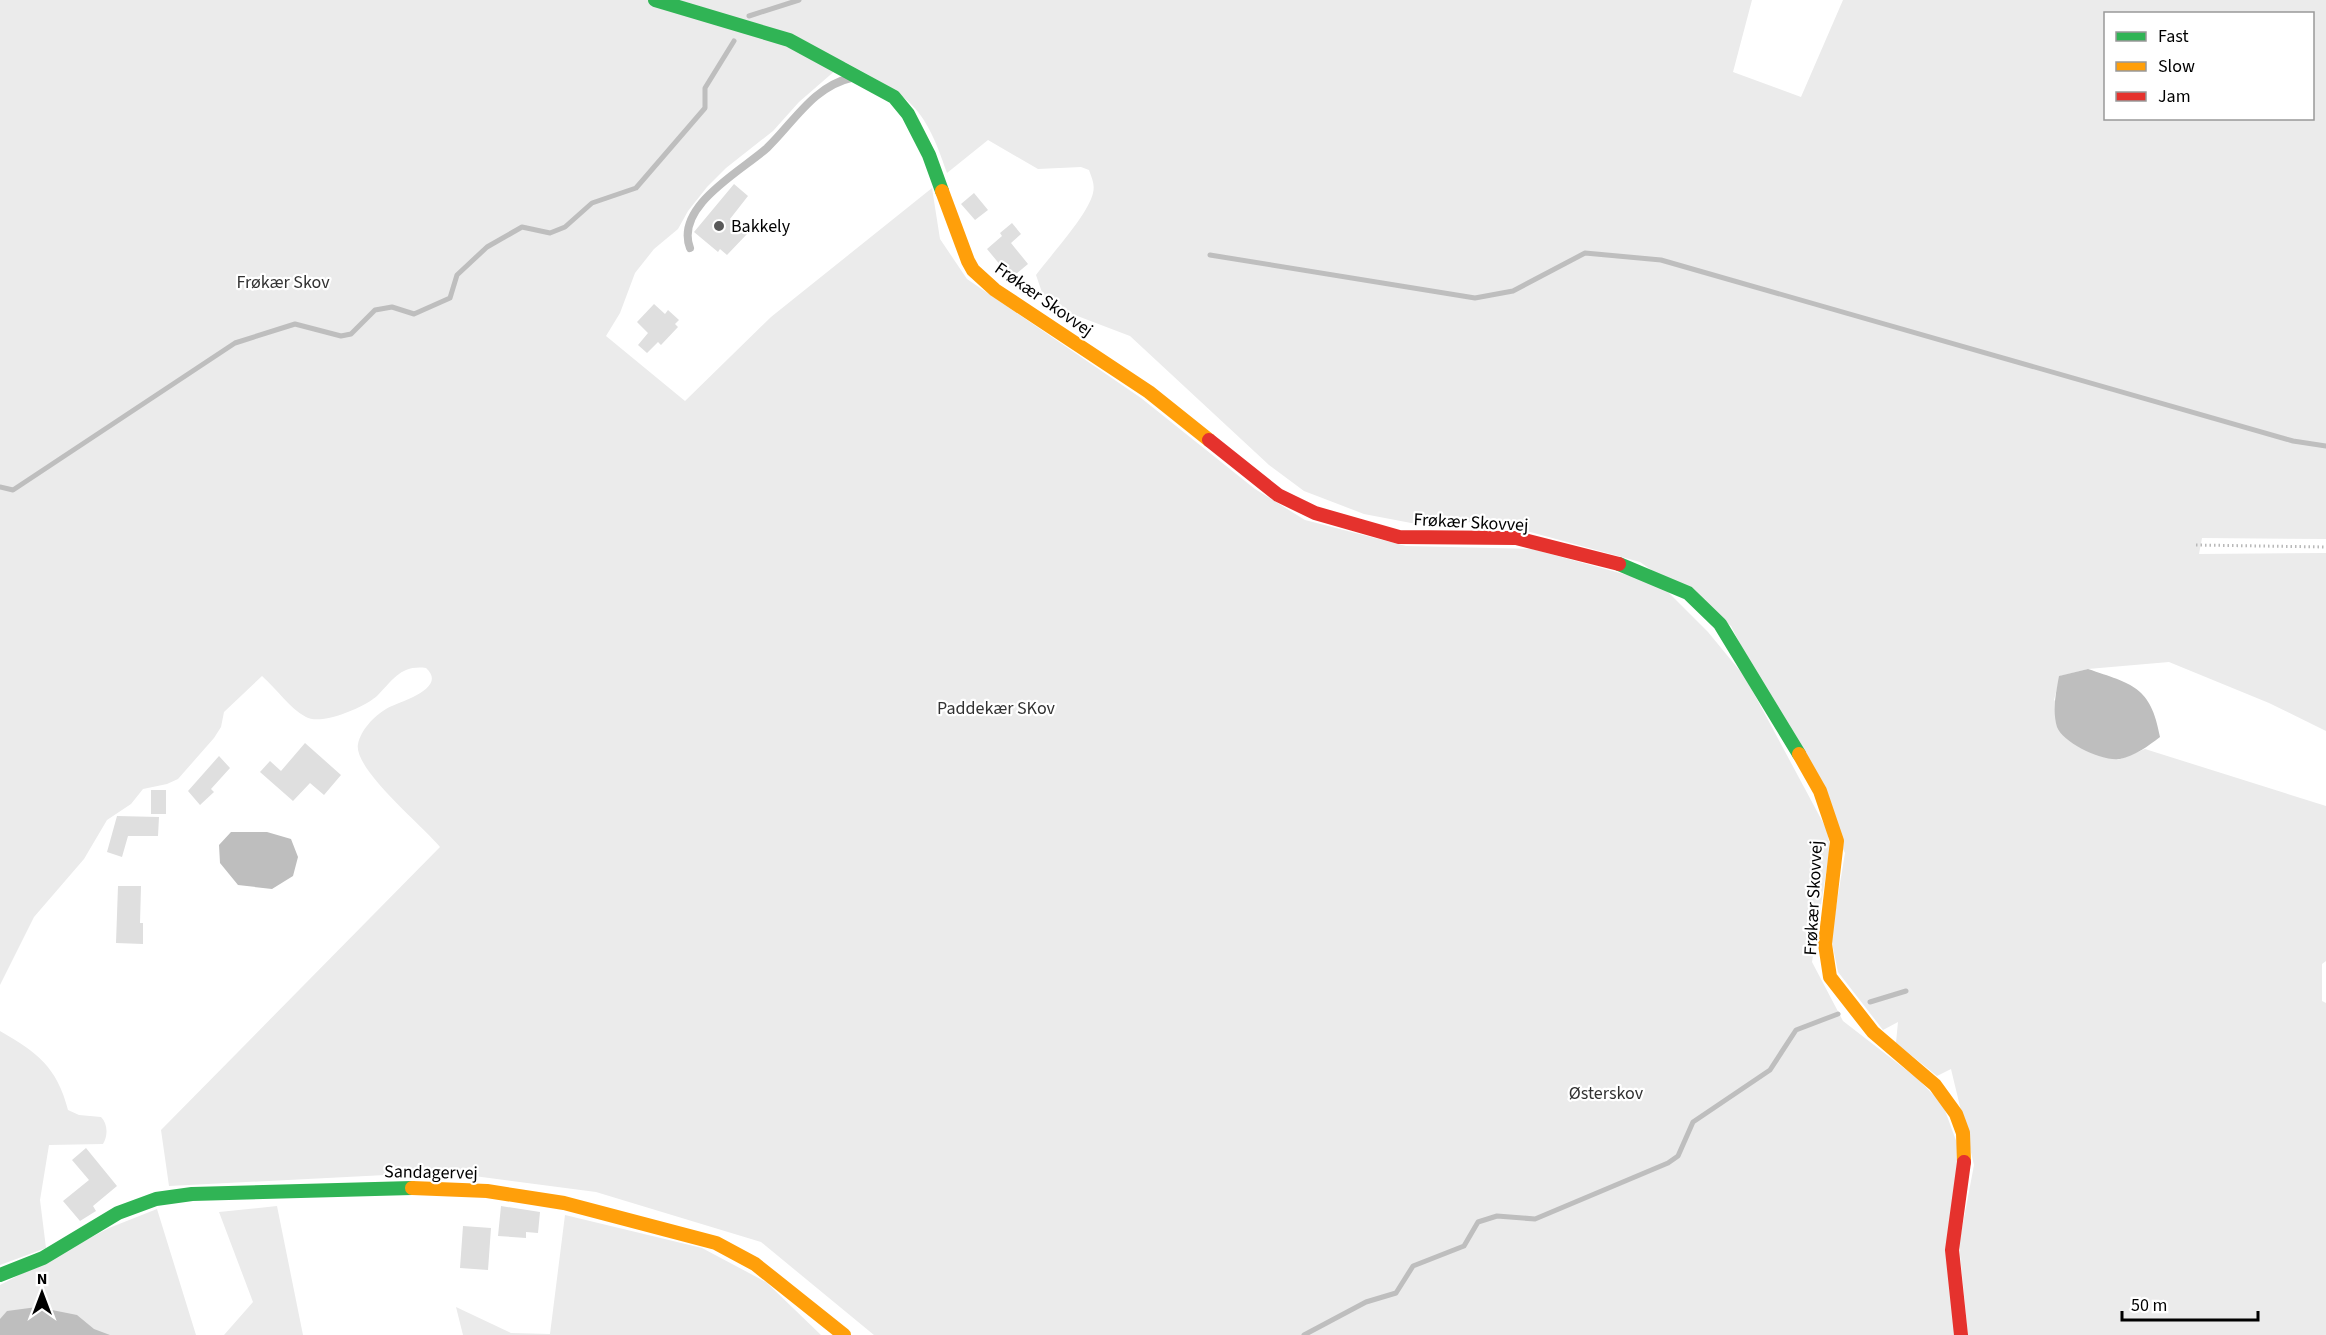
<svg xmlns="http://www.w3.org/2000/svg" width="2326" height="1335" font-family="'Source Sans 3',sans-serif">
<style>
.green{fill:#ebebeb;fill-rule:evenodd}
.water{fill:#bebebe}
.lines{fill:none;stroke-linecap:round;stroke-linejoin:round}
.stream{stroke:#bebebe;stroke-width:5}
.building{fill:#dfdfdf}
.path{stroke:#b9b9b9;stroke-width:3;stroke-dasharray:1.5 3;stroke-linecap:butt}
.lane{stroke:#bebebe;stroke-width:8}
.fast{stroke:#30b455;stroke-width:14}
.slow{stroke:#ff9f0a;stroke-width:14}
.jam{stroke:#e5322d;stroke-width:14}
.poi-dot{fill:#595959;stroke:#fff;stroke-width:2}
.labels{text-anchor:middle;stroke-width:4.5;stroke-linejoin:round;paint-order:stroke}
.poi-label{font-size:18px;fill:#000;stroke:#fff;text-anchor:start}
.park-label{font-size:18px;fill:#323232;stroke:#fff}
.street-label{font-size:18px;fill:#000;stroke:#fff}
</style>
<rect width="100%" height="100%" fill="#fff"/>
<!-- green -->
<path class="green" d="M0,0H1752L1733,72L1801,97L1843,0H2326V539L2202,538L2199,554L2326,553V731L2269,703L2169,662L2088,669L2060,676L2054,700L2118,760L2145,749L2326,806V961L2322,964V1001L2326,1003V1335H1968L1959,1244L1974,1165L1951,1069L1937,1076L1896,1043L1898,1022L1883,1030L1838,972L1831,938L1845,853L1731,626L1640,562L1486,520L1480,522L1411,523L1364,514L1304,491L1269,465L1130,336L1046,304L1036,275C1050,256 1088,215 1093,193C1095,184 1092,179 1089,170L1081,167L1038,169L988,140L947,173C923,101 908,97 845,62L799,102L773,131L726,168L707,187L688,211L678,229L654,249L635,273L620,313L606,336L685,401L771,317L932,188L940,239L967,279L1141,398L1255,489L1305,520L1406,546L1532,549L1660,584L1708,632L1745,677L1827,830L1830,848L1812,962L1843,1021L1918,1079L1943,1105L1958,1146L1954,1335H874L761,1242L596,1192L444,1172L169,1186L161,1130L440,847C423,826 353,769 358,744C361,730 374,716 386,709C398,702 449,689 426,668C401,665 394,679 378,695C366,707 321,726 306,717C289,708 277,689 262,676L224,712L221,727L214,738L178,779L167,784L143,789L131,804L107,820L84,859L34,917L0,985ZM2106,14H2312V118H2106Z
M0,1031C37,1052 57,1067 68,1110L79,1115L101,1117C108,1124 108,1136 103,1144L49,1145L40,1200L46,1248L0,1265Z
M277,1206L303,1335H224L253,1302L219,1212Z
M157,1209L196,1335H0V1285L109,1228Z
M565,1215L702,1248L766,1282L821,1335H463L456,1307L511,1333L550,1334Z"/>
<!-- water -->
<path class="water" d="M2088,669C2132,684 2151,686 2160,737C2148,746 2135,756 2120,759C2103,762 2063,743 2057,727C2052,710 2056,693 2059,676Z
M231,832H267L291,839L298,857L293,876L272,889L238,885L220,863L219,845Z
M37,1307L77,1315L94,1329L110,1335H0V1319L7,1311Z"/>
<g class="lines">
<!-- stream -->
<path class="stream" d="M749,16L799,0
M1210,255L1475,298L1513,291L1585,253L1661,260L2293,441L2326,446
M0,487L13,490L235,343L295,324L341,336L351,334L375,310L392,307L414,314L450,298L457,275L487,247L522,227L550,233L565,227L592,203L636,188L705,108V88L734,41
M1870,1002L1906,991
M1304,1335L1366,1302L1396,1293L1413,1266L1464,1246L1478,1222L1497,1216L1535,1219L1668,1163L1678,1156L1693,1122L1770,1070L1796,1030L1838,1014"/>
</g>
<!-- building -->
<path class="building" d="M734,184L748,196L730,219L747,234L727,255L720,249L718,252L694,232Z
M974,193L988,210L975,220L961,204Z
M1012,223L1021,234L1011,243L1028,264L1011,278L987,249L1002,236L1000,233Z
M654,304L665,314L668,310L679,320L675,324L678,327L661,345L658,342L647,353L638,345L648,333L637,322Z
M305,743L341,775L324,795L310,783L293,801L260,772L270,761L281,771Z
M219,756L230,768L211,789L214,792L200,805L188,791Z
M151,790H166V814H151Z
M117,816L159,817L158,836H128L122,857L107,852Z
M118,886H141L140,923H143V944L116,943Z
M86,1148L117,1186L93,1206L96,1211L80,1221L63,1201L89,1180L72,1160Z
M501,1206L540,1212L538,1233L526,1232V1238L498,1236Z
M463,1226L491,1228L488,1270L460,1268Z"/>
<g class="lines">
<!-- path -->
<path class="path" d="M2196,545L2326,547"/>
<!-- lane -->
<path class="lane" d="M690,248C674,206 743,170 767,148C793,123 814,86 851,78"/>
<!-- fast -->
<path class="fast" d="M655,0L789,40L894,97L908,114L929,155L942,191
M1619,564L1688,593L1720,624L1799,754
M0,1275L43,1258L118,1213L156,1199L192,1194L412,1188"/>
<!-- slow -->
<path class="slow" d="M942,191L968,261L973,270L995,290L1149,392L1209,440
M1799,754L1820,791L1837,841L1825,944L1830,977L1873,1032L1935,1085L1956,1114L1963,1133L1964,1162
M412,1188L487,1191L564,1203L716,1243L755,1264L844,1335"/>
<!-- jam -->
<path class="jam" d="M1209,440L1278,495L1315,513L1399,537L1516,538L1619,564
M1961,1335L1952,1250L1964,1162"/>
</g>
<!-- markers -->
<circle class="poi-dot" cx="719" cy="226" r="6"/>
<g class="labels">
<!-- poi labels -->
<g class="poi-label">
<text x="731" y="232">Bakkely</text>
</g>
<!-- park labels -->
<g class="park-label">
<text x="283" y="288">Frøkær Skov</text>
<text x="996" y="714">Paddekær SKov</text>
<text x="1606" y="1099">Østerskov</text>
</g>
<!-- street labels -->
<g class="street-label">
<text transform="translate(1044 299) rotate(35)" y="6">Frøkær Skovvej</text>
<text transform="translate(1471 522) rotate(3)" y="6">Frøkær Skovvej</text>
<text transform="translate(1813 898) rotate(-87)" y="6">Frøkær Skovvej</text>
<text transform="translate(431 1172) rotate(1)" y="6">Sandagervej</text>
</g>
</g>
<!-- legend -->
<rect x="2104" y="12" width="210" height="108" fill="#ffffff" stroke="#999999" stroke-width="1.5"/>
<rect x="2116" y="32" width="30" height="9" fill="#30b455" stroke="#999999" stroke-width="1.5"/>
<text x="2158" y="42" font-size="18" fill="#000000">Fast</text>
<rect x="2116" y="62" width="30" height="9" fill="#ff9f0a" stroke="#999999" stroke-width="1.5"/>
<text x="2158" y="72" font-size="18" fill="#000000">Slow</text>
<rect x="2116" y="92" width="30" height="9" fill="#e5322d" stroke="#999999" stroke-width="1.5"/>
<text x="2158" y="102" font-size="18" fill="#000000">Jam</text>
<!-- north arrow -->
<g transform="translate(42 1293)" stroke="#ffffff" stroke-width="4.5" paint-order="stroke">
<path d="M0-4.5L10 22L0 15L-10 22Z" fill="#000000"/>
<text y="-9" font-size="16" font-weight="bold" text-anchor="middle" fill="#000000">N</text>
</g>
<!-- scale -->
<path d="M2122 1311v9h136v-9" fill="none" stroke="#000000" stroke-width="3"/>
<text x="2131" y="1311" font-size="18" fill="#000000" stroke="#ffffff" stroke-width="4.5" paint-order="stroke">50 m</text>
</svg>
